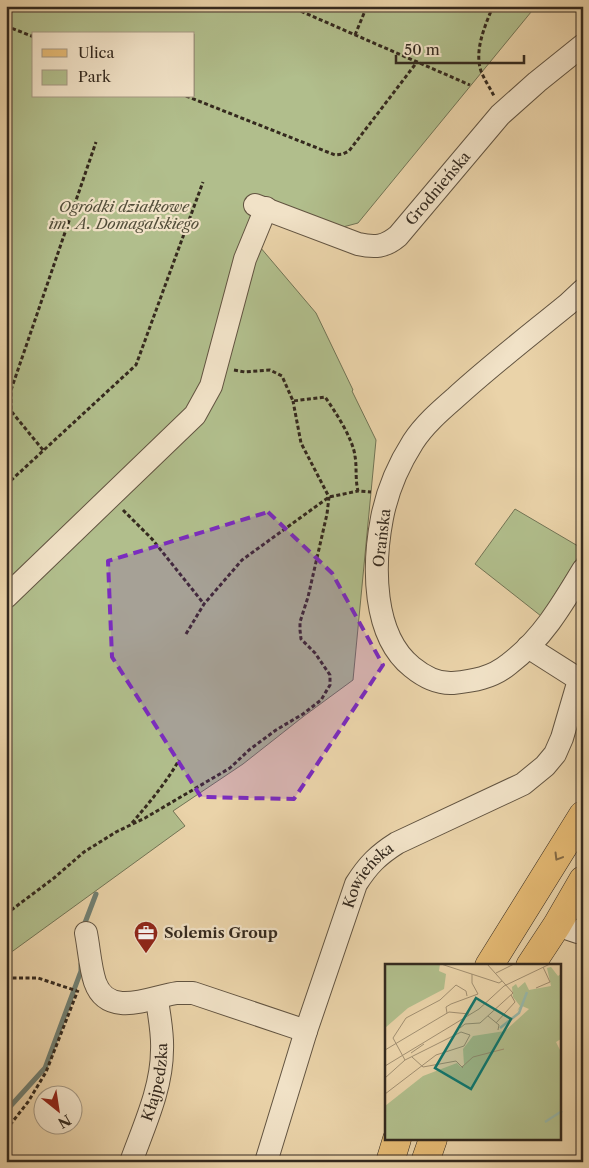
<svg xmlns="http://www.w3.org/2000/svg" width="589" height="1168" font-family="'Libre Caslon Text',serif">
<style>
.green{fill:#b1be8c;stroke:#727455;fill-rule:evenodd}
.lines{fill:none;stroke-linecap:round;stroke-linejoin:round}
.stream{stroke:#707f72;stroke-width:5}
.minor-casing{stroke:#625441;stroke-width:24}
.major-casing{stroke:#34291e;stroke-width:29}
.path{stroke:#34291e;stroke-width:3;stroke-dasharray:4 2.5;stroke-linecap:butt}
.minor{stroke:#f1e2c7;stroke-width:22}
.major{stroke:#e5ba74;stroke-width:28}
.oneway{stroke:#846a45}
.marked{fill:#7b2cbf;fill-opacity:0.2;stroke:#7b2cbf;stroke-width:4;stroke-dasharray:10 6;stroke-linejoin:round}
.labels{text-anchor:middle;stroke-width:4.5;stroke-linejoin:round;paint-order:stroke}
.street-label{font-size:15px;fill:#34291e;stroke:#f1e2c7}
.park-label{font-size:15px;font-style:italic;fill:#534e3a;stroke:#f1e2c7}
.poi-label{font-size:15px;font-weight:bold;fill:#34291e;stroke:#f1e2c7;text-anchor:start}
.inset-river{fill:none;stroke:#98b8aa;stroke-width:2.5}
.inset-road{fill:none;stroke:#a18f71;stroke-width:1}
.view{fill:#0f766e;fill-opacity:0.15;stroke:#0f766e;stroke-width:2.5}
.inset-edge{fill:none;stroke:#34291e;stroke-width:2.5}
</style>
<rect width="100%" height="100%" fill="#ead3a9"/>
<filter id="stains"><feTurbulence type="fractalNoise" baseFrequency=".004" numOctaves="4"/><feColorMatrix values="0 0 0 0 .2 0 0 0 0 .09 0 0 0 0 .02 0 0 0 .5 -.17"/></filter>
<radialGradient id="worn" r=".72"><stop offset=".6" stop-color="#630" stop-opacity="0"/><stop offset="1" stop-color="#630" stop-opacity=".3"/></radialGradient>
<!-- green -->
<path class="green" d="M6,6H536L358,223L343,227L278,202L260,247L316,313L353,390L352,391L376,440L353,680L304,716L243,764L173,811L185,826L6,956ZM34,34H194V96H34Z
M515,509L583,549L541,616L475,564Z"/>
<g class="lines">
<!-- stream -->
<path class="stream" d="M83,928L96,894
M6,1111L45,1068L81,971V964"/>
<defs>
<g id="minor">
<path id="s1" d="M255,205L358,244C375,248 385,247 398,236L500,115L537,82L583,45"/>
<path d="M583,290L568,304C530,335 491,365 455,398C440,411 424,425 413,442C399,464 387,492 382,518C373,565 372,635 412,667C423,676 437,684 453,683C473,681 492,678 509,664C542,639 562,605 583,570"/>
<path d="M6,597L195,415L211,386L245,259L266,208"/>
<path d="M528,647L583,682"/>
<path d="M557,925L578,932L583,931"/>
<path d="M86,933C89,948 90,967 95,982C108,1019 151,997 177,993C182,993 188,993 193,993L306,1031"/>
<path id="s2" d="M131,1162C144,1126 162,1088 162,1050C163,1033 159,1016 157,999"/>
<path id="s3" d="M266,1162L306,1031L356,884C368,865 378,855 397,843L523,784L545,766L555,754L562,738L579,680"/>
</g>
<path id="major" d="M489,966L583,815
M530,966L557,925L583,880
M390,1162L397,1139
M425,1162L433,1139"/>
</defs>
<!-- minor casing -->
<use href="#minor" class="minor-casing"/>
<!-- major casing -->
<use href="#major" class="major-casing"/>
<!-- path -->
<path class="path" d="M289,6L470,85
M493,6C485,26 474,50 481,71C484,79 490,88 494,96
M6,26L34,37
M355,35L367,6
M186,96L335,155L343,154L349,151L417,62
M234,370L245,372L270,370L282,376L293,401L325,397C335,411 353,439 355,456C357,467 355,479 358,491L371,492
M43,450L11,411V390L96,142
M6,485L136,365L203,182
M123,510L152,539L204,604
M186,634L204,604L242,560L329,497L358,491
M132,823C149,803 166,783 179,760
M6,914L54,878L84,852L116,832L145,818L230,768L249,750L276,730L303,714L321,700L330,685V675L315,653L301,639L300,630V622L308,597L327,514L329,497L301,443L293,401
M6,978H38L77,991
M6,1130L28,1102L46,1072L78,990"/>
<!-- minor -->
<use href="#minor" class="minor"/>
<!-- major -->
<use href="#major" class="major"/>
</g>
<!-- one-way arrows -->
<defs><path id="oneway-chevron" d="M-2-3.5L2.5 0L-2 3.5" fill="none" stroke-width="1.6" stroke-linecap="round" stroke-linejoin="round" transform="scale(1.25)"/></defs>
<use class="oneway" href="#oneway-chevron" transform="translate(558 857) rotate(121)"/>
<!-- marked area -->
<path class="marked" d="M268,512L332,573L383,665L294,799L201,797L112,657L108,561Z"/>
<!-- icons -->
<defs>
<symbol id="office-pin" viewBox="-11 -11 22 30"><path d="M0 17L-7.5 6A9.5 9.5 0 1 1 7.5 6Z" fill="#8f2418" stroke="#f1e2c7"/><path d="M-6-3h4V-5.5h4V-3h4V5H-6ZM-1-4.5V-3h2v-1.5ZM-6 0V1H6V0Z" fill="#fff"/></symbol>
</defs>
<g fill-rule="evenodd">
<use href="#office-pin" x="132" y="919" width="28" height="38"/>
</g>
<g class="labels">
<!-- street labels -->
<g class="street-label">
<text dy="5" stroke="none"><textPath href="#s1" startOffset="215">Grodnieńska</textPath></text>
<text transform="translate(382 538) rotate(-83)" y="5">Orańska</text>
<text dy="5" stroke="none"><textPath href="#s3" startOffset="306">Kowieńska</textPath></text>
<text dy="5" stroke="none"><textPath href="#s2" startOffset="84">Kłajpedzka</textPath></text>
</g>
<!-- park labels -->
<g class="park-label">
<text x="124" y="212">Ogródki działkowe<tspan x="124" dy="17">im. A. Domagalskiego</tspan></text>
</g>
<!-- poi labels -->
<g class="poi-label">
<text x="164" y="938">Solemis Group</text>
</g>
</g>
<!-- overview -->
<g transform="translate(385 964)">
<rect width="176" height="176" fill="#ead3a9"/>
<path d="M0,0H55L54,7L61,10L59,25L23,44L0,64ZM166,3L173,12L176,10V75L171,78L176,88V176H0V142L38,112L72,99L76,103L79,101L78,85L88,72L120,67L144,45L137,42L132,47L135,42L128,33L127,23L131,20L133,24L140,18L144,26L166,22L162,4Z" fill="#b1be8c"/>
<path class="inset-river" d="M115,64L134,49L142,28M160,158L177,147"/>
<path class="inset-road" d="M56,0L114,19L117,17M111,9L129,0M151,24L165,18L158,3M62,49L61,43L66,40L93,30L87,19V10M103,52L114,61L113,66M111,59L130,38L126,31M75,64L80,60L95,59L128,29L102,0M0,86L64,48L84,50M26,89L39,80M27,93L38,103L71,97L78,104M20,96L8,74L21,54L55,36L71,21L81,27L82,32M0,102L94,45L119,22L165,0M77,103L88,93L119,85M0,114L20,96L76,68M0,130L51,91L79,82L85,71L76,68"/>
<path class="view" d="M91,34L126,55L86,125L50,104Z"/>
<rect width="176" height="176" class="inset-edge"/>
</g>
<!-- margin -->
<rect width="589" height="1168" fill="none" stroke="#ead3a9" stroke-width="25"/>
<rect x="8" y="8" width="574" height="1153" fill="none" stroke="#34291e" stroke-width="2.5"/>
<rect x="12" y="12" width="564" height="1143" fill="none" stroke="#34291e"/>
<!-- legend -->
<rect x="32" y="32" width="162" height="65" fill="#f1e2c7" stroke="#a59883"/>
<rect x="42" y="49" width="25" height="8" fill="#e5ba74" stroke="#a59883"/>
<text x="78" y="58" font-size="15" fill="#34291e">Ulica</text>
<rect x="42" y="70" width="25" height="15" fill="#b1be8c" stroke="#a59883"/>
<text x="78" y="82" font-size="15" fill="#34291e">Park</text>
<!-- north arrow -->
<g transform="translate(58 1110) rotate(150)"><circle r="24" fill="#f1e2c7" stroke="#a59883"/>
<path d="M0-4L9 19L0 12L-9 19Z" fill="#8f2418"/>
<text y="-8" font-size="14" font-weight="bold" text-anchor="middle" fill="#34291e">N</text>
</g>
<!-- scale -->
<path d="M396 55v8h128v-8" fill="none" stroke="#34291e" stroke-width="2.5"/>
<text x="404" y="55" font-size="15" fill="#34291e" stroke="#f1e2c7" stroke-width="4" paint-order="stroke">50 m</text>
<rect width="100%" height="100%" filter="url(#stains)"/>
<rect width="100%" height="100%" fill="url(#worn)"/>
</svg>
